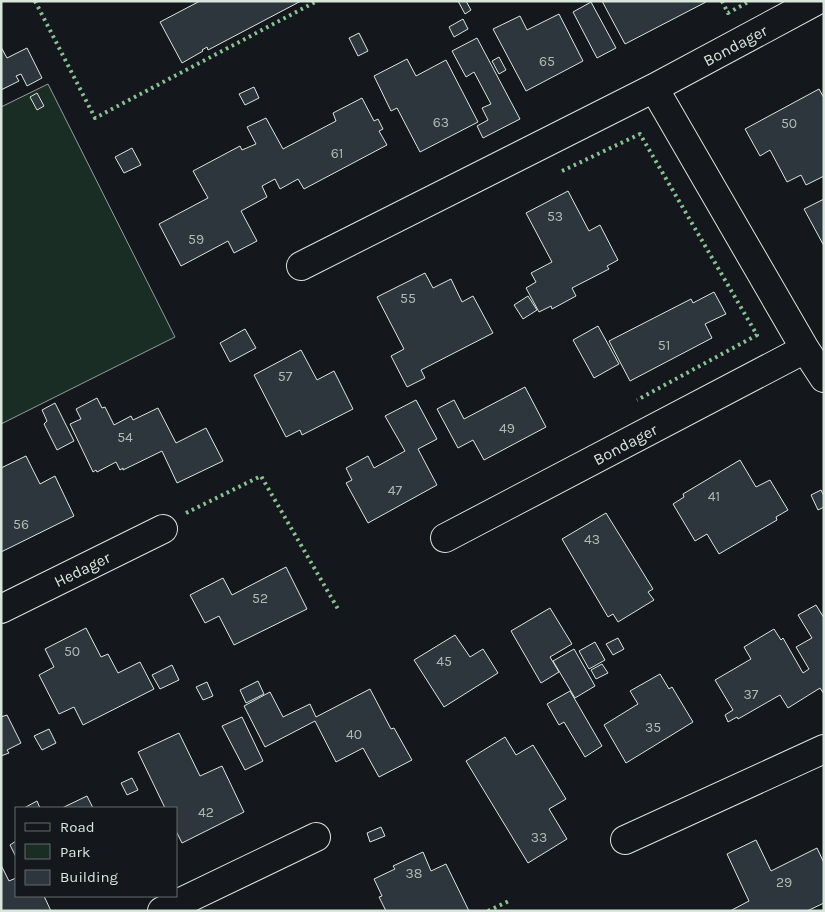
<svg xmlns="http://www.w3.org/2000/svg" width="825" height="912" font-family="Karla,sans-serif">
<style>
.green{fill:#1a2d24;stroke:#939e99}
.building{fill:#2c363c;stroke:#d8e6dc}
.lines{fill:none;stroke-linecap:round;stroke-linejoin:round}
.minor-casing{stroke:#d8e6dc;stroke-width:30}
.minor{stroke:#14181c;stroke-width:28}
.hedge{stroke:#8ac095;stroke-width:4;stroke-dasharray:2.5 4;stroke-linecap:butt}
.labels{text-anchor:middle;stroke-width:4;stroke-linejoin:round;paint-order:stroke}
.number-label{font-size:14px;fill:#adbab4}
.street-label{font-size:16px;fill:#d8e6dc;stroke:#14181c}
</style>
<rect width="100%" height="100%" fill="#14181c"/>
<!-- green -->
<path class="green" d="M48,84L175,337L1,424V107Z"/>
<!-- building -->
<path class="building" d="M200,1H301L208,50L207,47L202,50L203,51L182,63L160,22Z
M458,1H466L471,10L465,14Z
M602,1H706V2L625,44Z
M591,2L616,48L597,58L573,12Z
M559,14L583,61L526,91L493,29L520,16L527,30Z
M463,19L468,29L454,37L449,27Z
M359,33L368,51L358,56L349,38Z
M477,38L520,119L483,138L477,126L488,120L482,108L491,104L474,72L466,77L452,51Z
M1,47L7,58L27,48L42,78L27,86L21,74L16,76L19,81L1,90Z
M499,57L506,70L499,74L492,61Z
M407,59L416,76L446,60L478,122L420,152L397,108L391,111L374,76Z
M254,87L259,98L245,105L239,94Z
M819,89L824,98V176L806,185L801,175L787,182L770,150L760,156L745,129Z
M37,93L44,106L37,110L30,97Z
M362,98L374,121L378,119L383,129L379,131L387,145L304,189L298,179L280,189L275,179L262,186L267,197L241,211L257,241L234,253L228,241L181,266L159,224L208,198L193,171L240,146L242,150L256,144L247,127L266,118L283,149L336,121L333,113Z
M132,148L141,165L124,173L115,157Z
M568,191L589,231L600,225L618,260L607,266L609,269L572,288L576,296L552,309L551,306L539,312L526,288L536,282L531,273L552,262L526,213Z
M824,199V246L804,209Z
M425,273L433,288L451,279L462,302L473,296L493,333L421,370L425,378L407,387L391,356L404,349L377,297Z
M714,292L726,314L705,324L712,338L630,381L609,341L691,299L693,303Z
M528,296L537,310L523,319L514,305Z
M598,326L619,364L594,378L573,340Z
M245,329L256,348L230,362L220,343Z
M301,350L317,380L334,371L353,409L302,435L300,430L286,437L254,375Z
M525,387L546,427L484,460L473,440L458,448L437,409L454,400L464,419Z
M97,398L102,408L105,407L114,425L131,416L133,420L158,408L176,443L206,428L223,461L177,483L162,451L123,470V468L120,470L116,462L97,472L96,470L93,472L70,424L81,419L76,409Z
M416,400L437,439L418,449L437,485L368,523L346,483L352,480L346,468L368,456L374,468L405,451L385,416Z
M55,403L74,441L57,450L44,424L47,421L42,410Z
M26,456L40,484L55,476L74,516L1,552V468Z
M740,460L756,487L770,480L788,510L776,517L777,520L719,554L707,534L695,541L673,504L684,497L683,494Z
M821,490L824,496V507L818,510L811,495Z
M606,513L653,589L648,592L654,600L618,622L613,614L608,617L562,539Z
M286,567L307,609L234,645L219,616L205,623L190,595L223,578L232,595Z
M816,605L824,618V694L820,688L788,708L780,695L738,719L737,717L728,722L725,715L733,710L715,680L751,659L744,647L774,629L781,640L783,638L803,673L809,669L796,647L812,638L798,615Z
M550,608L572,644L550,657L559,672L541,683L511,631Z
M86,628L101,657L108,654L118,673L140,662L154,689L83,725L74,707L59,714L39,675L54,667L45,649Z
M455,635L470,657L483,649L498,673L444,707L414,660Z
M618,638L624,649L613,655L606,644Z
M595,642L605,660L589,669L579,651Z
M574,649L595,686L575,698L553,661Z
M602,664L608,673L596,679L591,670Z
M172,665L179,680L160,689L152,675Z
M660,674L669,689L672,687L693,722L626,763L604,725L638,704L630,691Z
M258,681L264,694L246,703L240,690Z
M207,682L213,696L203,700L196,687Z
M370,689L391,729L394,728L412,760L379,777L363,748L336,762L315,721L265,747L244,706L270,692L283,717L310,704L316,717Z
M570,691L602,746L585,757L564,722L559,725L547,704Z
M7,715L21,743L7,750L9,753L1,756V717Z
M242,717L263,761L245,770L222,726Z
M49,729L56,743L42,750L34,736Z
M179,733L200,776L222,766L244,812L182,843L176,831V808H165L138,752Z
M505,737L516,755L533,745L566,799L549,809L567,839L528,863L466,761Z
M132,778L138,790L127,795L121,783Z
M87,796L93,808H62Z
M37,801L40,808H24Z
M381,827L385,836L370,842L367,833Z
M756,840L771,871L817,848L824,863V903L807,911H730L749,901L727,854Z
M16,841V857L10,845Z
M423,852L431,871L446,864L469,911H386L379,897L382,896L374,879L395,869L393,866Z
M1,865L9,881L16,878V896H44L51,911H1Z"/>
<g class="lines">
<defs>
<path id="minor" d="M654,88L805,349L824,378
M301,266L654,88L816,1
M445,538L805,349
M1,609L163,529
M625,840L824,749
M162,911L316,837"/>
</defs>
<!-- minor casing -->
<use href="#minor" class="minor-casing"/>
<!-- minor -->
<use href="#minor" class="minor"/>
<!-- hedge -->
<path class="hedge" d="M35,1L95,118L317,1
M722,1L728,13L750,1
M562,171L640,134L757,335L637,400
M186,513L261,476L338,609
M488,911L511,900"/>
</g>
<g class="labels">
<!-- number labels -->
<g class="number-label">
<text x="547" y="66">65</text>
<text x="441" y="127">63</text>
<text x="789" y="128">50</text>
<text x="337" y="158">61</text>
<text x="555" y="221">53</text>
<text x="196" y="244">59</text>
<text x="408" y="303">55</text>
<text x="664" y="350">51</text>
<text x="285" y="381">57</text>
<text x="507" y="433">49</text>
<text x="125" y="442">54</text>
<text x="395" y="495">47</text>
<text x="714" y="501">41</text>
<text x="21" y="529">56</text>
<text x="592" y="544">43</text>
<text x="260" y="603">52</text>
<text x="72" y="656">50</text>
<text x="444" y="666">45</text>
<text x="751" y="699">37</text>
<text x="653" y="732">35</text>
<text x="354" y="739">40</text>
<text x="206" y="817">42</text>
<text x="539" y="842">33</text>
<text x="414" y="878">38</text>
<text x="784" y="887">29</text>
</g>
<!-- street labels -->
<g class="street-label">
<text transform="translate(735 45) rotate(-28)" y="6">Bondager</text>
<text transform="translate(625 444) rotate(-28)" y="6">Bondager</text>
<text transform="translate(82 569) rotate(-26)" y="6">Hedager</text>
</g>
</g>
<!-- border -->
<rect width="825" height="912" fill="none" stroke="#d8e6dc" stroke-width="5"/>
<!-- legend -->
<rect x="15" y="807" width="162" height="90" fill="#14181c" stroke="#626a69"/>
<rect x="25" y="823" width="25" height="8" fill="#14181c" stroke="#626a69"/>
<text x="60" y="832" font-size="15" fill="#d8e6dc">Road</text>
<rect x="25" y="844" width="25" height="15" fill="#1a2d24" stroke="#626a69"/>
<text x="60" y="857" font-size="15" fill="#d8e6dc">Park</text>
<rect x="25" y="870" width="25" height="15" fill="#2c363c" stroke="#626a69"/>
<text x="60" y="882" font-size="15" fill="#d8e6dc">Building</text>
</svg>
